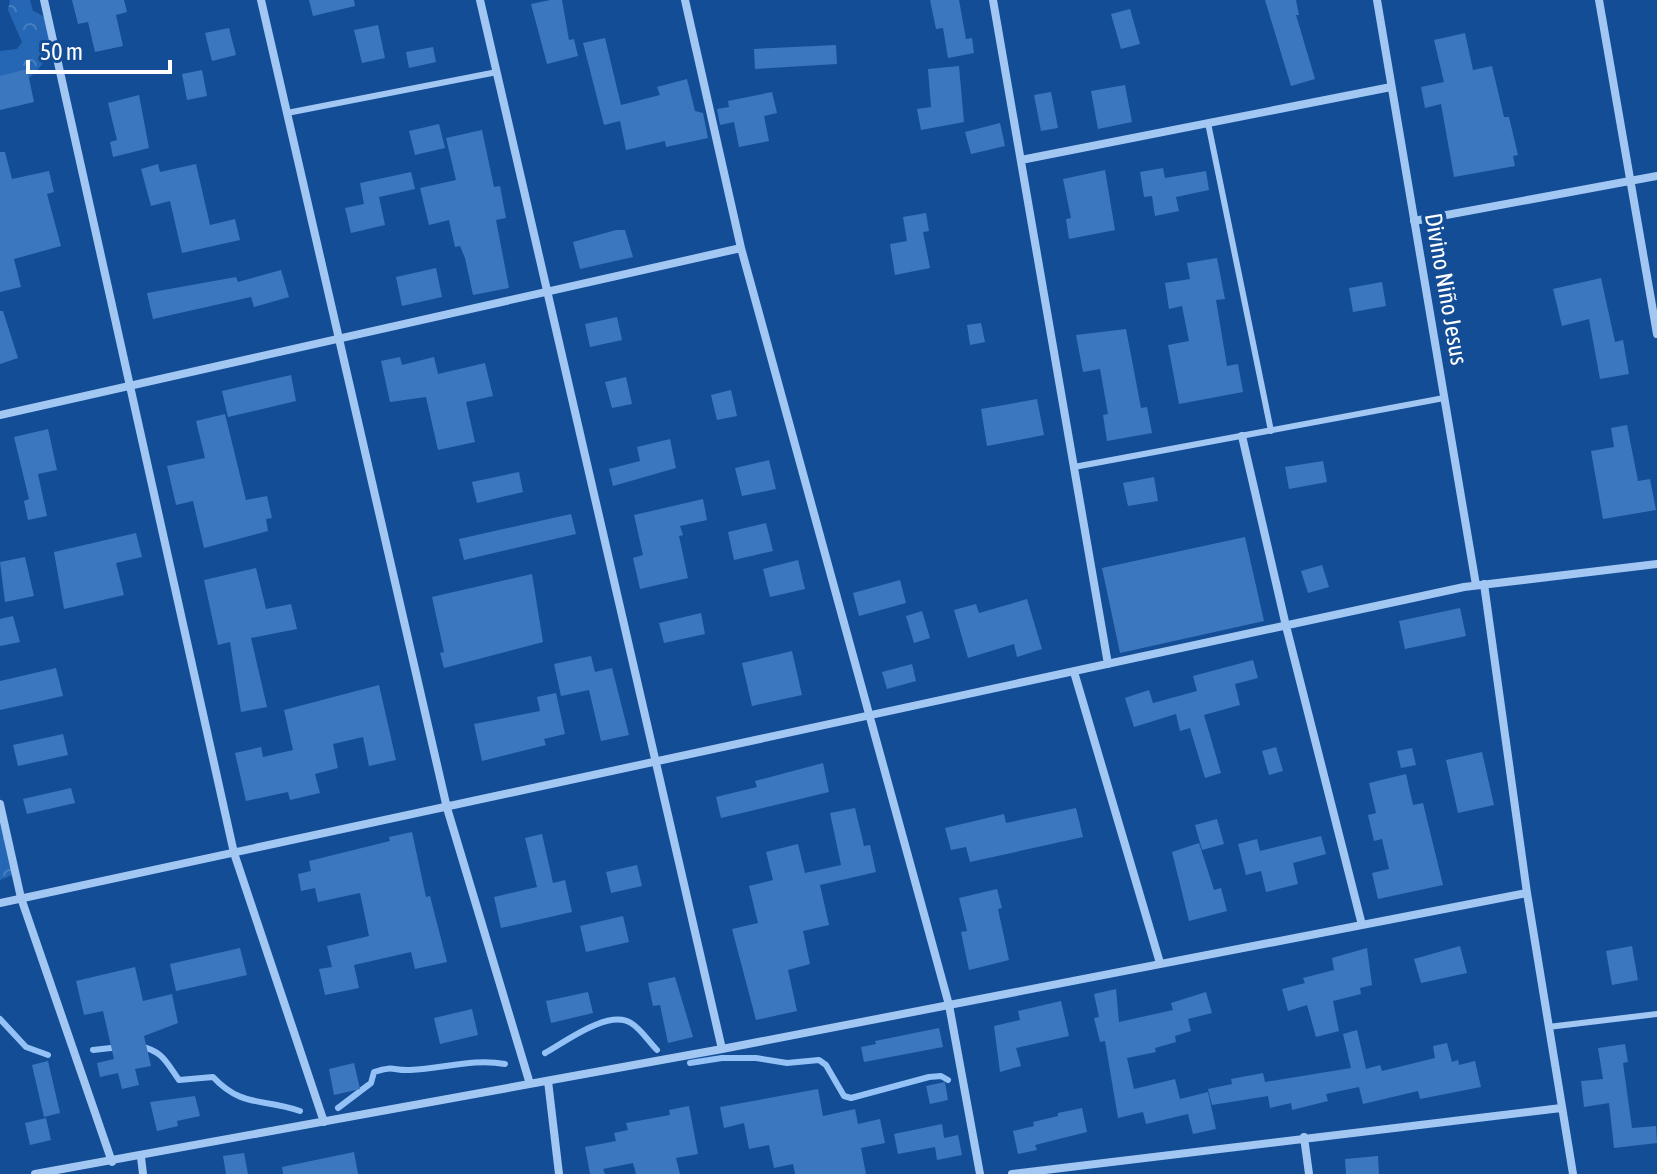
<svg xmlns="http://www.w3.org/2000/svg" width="1657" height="1174" font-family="'Asap Condensed',sans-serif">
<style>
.forest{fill:url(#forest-crowns)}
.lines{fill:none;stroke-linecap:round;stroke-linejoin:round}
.stream{stroke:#95c2f6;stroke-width:6}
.building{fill:#3b77be}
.lane{stroke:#a3c7f3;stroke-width:6}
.street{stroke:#a3c7f3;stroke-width:8}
.labels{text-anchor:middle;stroke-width:8;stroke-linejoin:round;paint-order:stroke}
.street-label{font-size:24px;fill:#fff;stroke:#134d96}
</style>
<defs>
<pattern id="forest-crowns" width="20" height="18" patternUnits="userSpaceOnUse" patternTransform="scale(2)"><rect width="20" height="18" fill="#2567b5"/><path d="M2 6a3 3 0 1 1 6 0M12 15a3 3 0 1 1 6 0" fill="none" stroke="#467ec0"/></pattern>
</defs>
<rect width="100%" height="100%" fill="#134d96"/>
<!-- forest -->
<path class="forest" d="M10,0H30L33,11C68,23 48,72 20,83L0,80V51L17,49L22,42L8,10Z
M0,797L15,874L0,880Z"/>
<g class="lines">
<!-- stream -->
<path class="stream" d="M0,1019L26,1047L48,1055
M139,1046C163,1051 166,1062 179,1080L213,1077C242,1108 263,1098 300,1111
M93,1050L120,1047
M545,1053C565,1042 608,1009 631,1023C641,1029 649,1042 657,1050
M690,1063L722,1058H756L787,1063L819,1060L826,1065L844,1096L851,1098L929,1077L941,1076L948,1080
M338,1108L371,1083L374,1072C395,1065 393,1071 410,1070C443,1069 472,1058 505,1064"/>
</g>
<!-- building -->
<path class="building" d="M72,0H124L127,12L116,15L123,46L95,52L88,22L78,24Z
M309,0H354L355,6L313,16Z
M550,0H562L569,40L574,39L578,56L547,64L531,4Z
M930,0H959L966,39L972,38L974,53L948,58L943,28L936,29Z
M1265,0H1296L1299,15H1296L1315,79L1291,86Z
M1130,9L1140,44L1121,49L1111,14Z
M378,25L385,58L362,63L354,30Z
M229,28L236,55L212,61L205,33Z
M1465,33L1473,70L1492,66L1504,117H1509L1518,155L1513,156L1515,166L1454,177L1441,104L1425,108L1421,87L1444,82L1434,40Z
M605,38L621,105L660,95L657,87L687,79L695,111L703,113L708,138L666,147L665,141L626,150L620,121L604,125L583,43Z
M836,45L837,64L755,69L754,49Z
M433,47L436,62L409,68L406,52Z
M959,66L964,122L921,130L917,109L931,107L928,69Z
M27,69L34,102L0,110V76Z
M202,70L207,96L187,100L182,74Z
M1125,85L1132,122L1098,129L1091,91Z
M772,92L777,113L764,116L769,141L739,147L734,122L720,125L717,109L729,107L728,101Z
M1051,92L1058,128L1041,131L1034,95Z
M139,95L149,148L113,157L110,142L117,140L108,103Z
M1000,123L1005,146L971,154L965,132Z
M439,124L445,148L415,155L409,131Z
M482,130L494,187L500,186L506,218L496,220L509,288L473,295L465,258L460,246L455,247L449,220L429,225L420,188L456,180L446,138Z
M0,152H5L12,179L49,171L54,192L47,194L61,246L14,259L21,287L0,292Z
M158,164L160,172L196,164L210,225L235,219L240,240L182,253L170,201L151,206L141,169Z
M1163,168L1165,178L1206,171L1209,190L1176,197L1179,211L1155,216L1152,196L1144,197L1140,172Z
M1105,170L1115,230L1069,239L1066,219L1071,218L1063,179Z
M411,172L415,189L379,197L385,225L351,233L345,208L364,204L360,183Z
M926,213L929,231L923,232L930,268L895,275L890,244L907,241L903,217Z
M616,230H625L633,257L580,269L573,242Z
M1217,258L1225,299L1216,300L1227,366L1238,364L1243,392L1179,404L1168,345L1189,341L1182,306L1169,309L1165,283L1190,279L1187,263Z
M436,268L442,297L402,306L396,277Z
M281,270L289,297L254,307L251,297L153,319L147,293L236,277L238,282Z
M1601,278L1615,342L1623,340L1629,374L1600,379L1589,319L1562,326L1553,289Z
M1382,282L1386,306L1353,312L1349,288Z
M0,311H3L18,358L0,364Z
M617,317L622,340L590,347L585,324Z
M981,323L985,342L970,345L967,325Z
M1126,329L1141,408L1147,407L1152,433L1107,441L1103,415L1108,414L1100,369L1083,372L1076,335Z
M400,357L402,365L434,357L438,374L485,363L493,396L466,402L475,442L438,450L426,397L390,402L381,361Z
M291,375L296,401L228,417L222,391Z
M626,377L632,404L612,408L605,382Z
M731,390L737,416L717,420L711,395Z
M1037,399L1044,435L987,446L981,409Z
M225,414L246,500L267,496L272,518L266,519L268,531L204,548L193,501L176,505L167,466L205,458L196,421Z
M1627,425L1638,481L1650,479L1656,510L1603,519L1591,451L1614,447L1611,428Z
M48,429L57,470L38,474L47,516L28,520L24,501L29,499L14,437Z
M670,439L676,468L613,486L609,469L640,461L637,447Z
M769,460L776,489L742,496L735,468Z
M1323,461L1327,482L1289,489L1285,467Z
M519,472L523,492L477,503L472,482Z
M1154,477L1158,501L1128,506L1123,483Z
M703,499L707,520L680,526L683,535L679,536L688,578L640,589L633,558L643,555L634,515Z
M571,514L576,534L464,560L459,539Z
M766,523L773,551L734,560L728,532Z
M136,533L142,557L116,563L124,595L64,609L54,552Z
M1245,537L1264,621L1120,653L1102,568Z
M25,557L34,596L5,602L0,562Z
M798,560L805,589L770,597L763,569Z
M1322,565L1329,587L1308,593L1301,571Z
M256,568L266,609L291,604L297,629L251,638L267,707L241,712L230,642L218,645L204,580Z
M532,574L543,642L444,668L440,653L444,652L432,597Z
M900,580L906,603L859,616L853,593Z
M1027,599L1042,649L1017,657L1014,644L968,658L954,610L976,604L979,613Z
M1460,608L1466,636L1405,649L1399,621Z
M922,611L930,638L914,643L906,616Z
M701,613L705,634L664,643L659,623Z
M13,616L20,642L0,646V619Z
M792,651L802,695L752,706L742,663Z
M591,656L595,672L612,668L629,735L601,741L589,690L561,696L554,664Z
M1253,660L1258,678L1235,684L1240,705L1204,715L1221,773L1205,778L1190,728L1180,731L1176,714L1134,727L1125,698L1149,690L1153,703L1197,691L1193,676Z
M912,664L916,681L887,689L882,672Z
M56,668L63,696L0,710V681Z
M379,685L396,760L369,766L363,737L333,744L338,768L315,774L320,793L290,800L288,792L246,801L235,753L261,747L263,757L293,750L284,710Z
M556,693L565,734L544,739L546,745L482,761L474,724L540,711L537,697Z
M63,734L68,755L18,766L13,745Z
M1276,747L1283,771L1269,775L1262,751Z
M1412,748L1416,765L1401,768L1397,751Z
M1482,752L1494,805L1458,813L1446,760Z
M823,763L829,792L721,818L716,797L757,787L755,781Z
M1406,774L1413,805L1423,803L1443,885L1378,899L1372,873L1389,869L1382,839L1374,841L1368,815L1376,813L1369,783Z
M71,788L75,803L27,814L23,799Z
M855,808L864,846L870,845L876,872L820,885L829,925L803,931L810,964L788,970L797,1011L756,1020L732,929L758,923L749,886L773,880L766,852L798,844L805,873L841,865L830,813Z
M1076,808L1083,837L970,862L966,847L951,850L945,828L1004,814L1006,823Z
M1217,819L1224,844L1202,850L1195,825Z
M412,832L426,897L430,896L447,962L415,969L411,952L354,965L359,988L325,995L319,969L332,967L327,946L369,936L360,893L318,902L315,888L301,891L298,874L311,871L309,861L390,841L389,837Z
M542,834L553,883L565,880L572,912L501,928L494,897L537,887L525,838Z
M1321,836L1326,854L1293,863L1298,884L1266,892L1261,871L1246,875L1238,844L1257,839L1260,851Z
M1199,843L1214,890L1221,888L1227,911L1189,921L1172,852Z
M637,865L642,886L611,893L606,872Z
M997,889L1002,908L998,909L1009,960L969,970L961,932L967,931L959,898Z
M623,916L629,942L586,952L580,926Z
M1460,946L1467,973L1421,983L1414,959Z
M1632,946L1638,980L1612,985L1606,951Z
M240,948L247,975L176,991L170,964Z
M1367,948L1372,985L1360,988L1361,994L1333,1001L1339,1031L1316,1037L1307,1005L1288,1011L1282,989L1305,983L1303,978L1334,970L1332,958Z
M135,967L143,1001L172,994L178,1023L144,1036L151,1066L135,1069L139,1085L122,1089L118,1073L100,1077L97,1063L114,1059L103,1011L84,1015L76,981Z
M675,977L693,1037L668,1043L660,1005L653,1006L648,983Z
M1116,989L1119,1022L1173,1010L1171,1003L1206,992L1212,1013L1188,1019L1191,1031L1175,1036L1176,1042L1155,1048L1156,1052L1127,1058L1134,1089L1175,1079L1180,1099L1208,1092L1216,1129L1193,1134L1188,1114L1146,1124L1143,1112L1118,1118L1105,1041L1100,1042L1094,1018L1099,1017L1094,994Z
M588,992L593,1013L551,1023L546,1001Z
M1061,1001L1069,1036L1016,1048L1021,1066L1000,1072L994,1026L1020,1020L1018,1011Z
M472,1009L478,1035L440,1044L434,1018Z
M939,1028L943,1047L864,1062L861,1047L876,1044L875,1041Z
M1357,1030L1366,1069L1380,1065L1382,1071L1435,1058L1433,1046L1447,1043L1452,1062L1458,1060L1459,1065L1475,1061L1481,1087L1420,1099L1418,1091L1363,1104L1359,1087L1326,1094L1328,1101L1292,1110L1291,1103L1270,1108L1268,1096L1212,1105L1208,1089L1232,1084L1231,1079L1263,1073L1265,1082L1351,1068L1343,1034Z
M1625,1044L1628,1062L1623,1063L1632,1128L1656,1126L1657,1143L1614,1148L1609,1103L1584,1107L1581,1081L1603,1079L1598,1048Z
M48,1061L60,1113L44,1117L32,1065Z
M354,1063L360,1089L334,1095L329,1069Z
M945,1082L948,1100L930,1104L926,1086Z
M818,1089L823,1116L855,1109L858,1124L880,1119L885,1143L861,1148L866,1174H795L793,1164L774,1168L769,1145L749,1149L744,1123L724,1128L720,1107Z
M195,1096L200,1116L177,1121L178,1126L157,1131L150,1102Z
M689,1106L698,1154L676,1158L680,1174H636L633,1163L603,1169L605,1174H590L585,1147L616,1141L614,1133L628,1130L626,1123L670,1115L669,1110Z
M1082,1108L1087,1132L1035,1145L1037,1150L1018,1154L1013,1131L1034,1126L1033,1122L1058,1116V1113Z
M46,1118L51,1140L30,1145L25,1123Z
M942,1124L944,1138L958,1135L962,1155L937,1160L935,1147L898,1154L894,1134Z
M354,1152L358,1174H283L282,1167Z
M244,1153L248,1174H226L223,1156Z
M1378,1156L1379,1174H1346L1345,1159Z"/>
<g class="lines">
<!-- lane -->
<path class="lane" d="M287,113L497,72
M1208,123L1271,431
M1074,467L1444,398
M1548,1027L1657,1014"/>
<!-- street -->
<path class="street" d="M44,0L234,853L324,1122
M261,0L447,808L530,1084
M480,0L722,1049
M685,0L741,248L949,1005L980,1174
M993,0L1108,664
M1377,0L1476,585
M1599,0L1657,334
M1021,160L1391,87
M1414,221L1657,176
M0,415L741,248
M1242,436L1286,626L1362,925
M1484,584L1527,893L1573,1174
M1074,672L1160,963
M0,804L21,898L112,1162
M0,903L1464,587L1657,564
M548,1081L559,1174
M1304,1137L1309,1174
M141,1157L143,1174
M35,1174L722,1049L1527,893
M1012,1174L1561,1108"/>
</g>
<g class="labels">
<!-- street labels -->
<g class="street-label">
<text transform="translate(1446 289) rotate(80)" y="8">Divino Niño Jesus</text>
</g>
</g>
<!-- scale -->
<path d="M28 60v12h142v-12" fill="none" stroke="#ffffff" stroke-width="4"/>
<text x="40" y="60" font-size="24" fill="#ffffff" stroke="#134d96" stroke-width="6" paint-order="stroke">50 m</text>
</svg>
